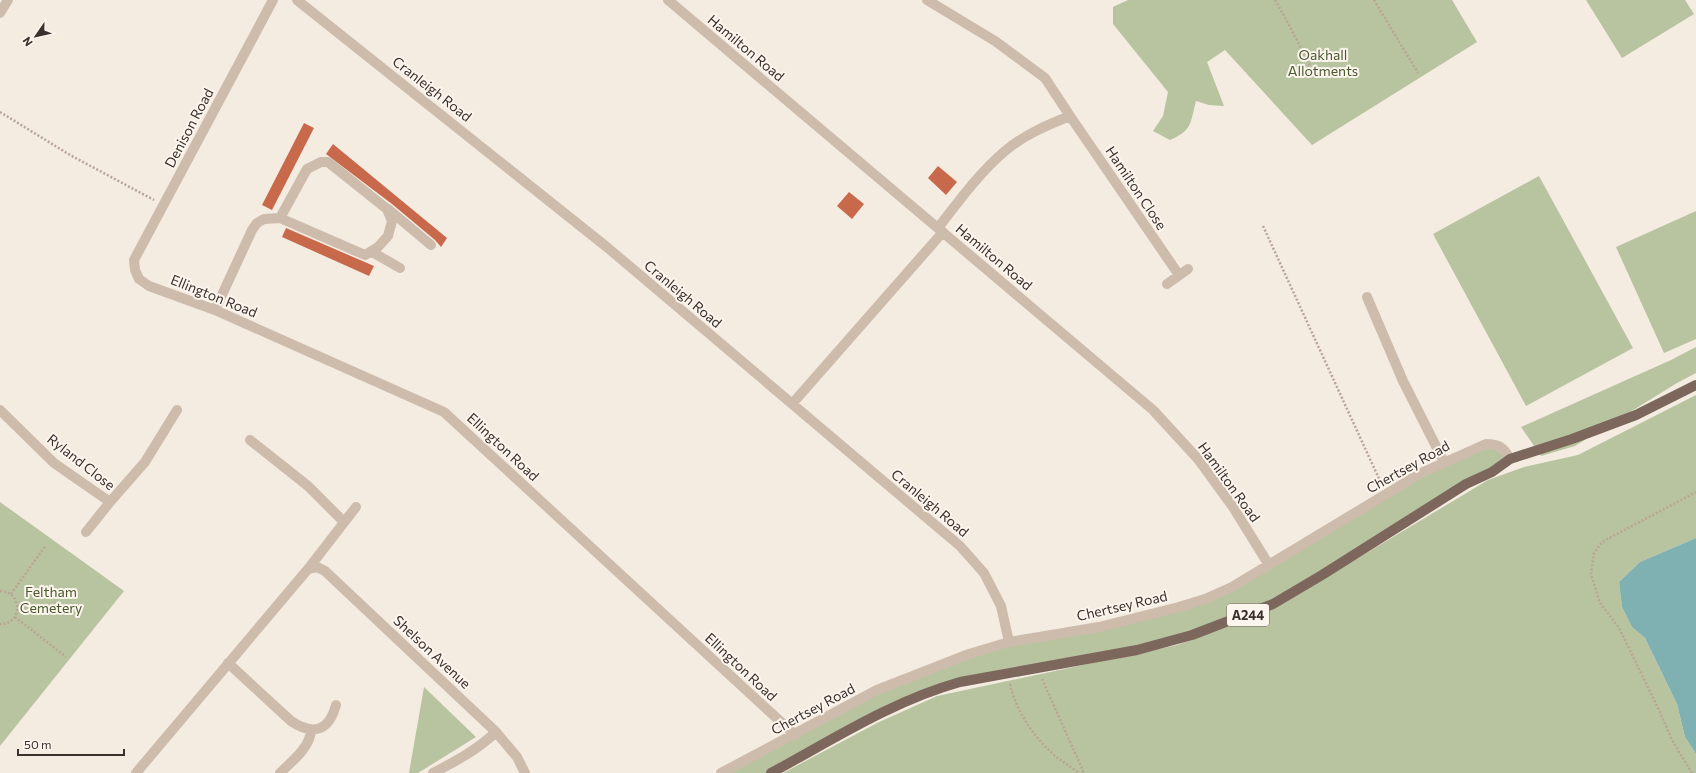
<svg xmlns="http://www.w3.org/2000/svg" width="1696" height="773" font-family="Commissioner,sans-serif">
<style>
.green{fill:#b8c4a0}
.water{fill:#7fb0b2}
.building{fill:#c8694b}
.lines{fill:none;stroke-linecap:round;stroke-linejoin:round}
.path{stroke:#b9a596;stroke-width:2.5;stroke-dasharray:2 2;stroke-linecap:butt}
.minor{stroke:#cdbbac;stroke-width:10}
.major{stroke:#7d675c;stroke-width:10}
.labels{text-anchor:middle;stroke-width:4;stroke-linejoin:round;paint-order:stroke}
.shield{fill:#fbf5ee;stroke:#756b66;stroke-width:1}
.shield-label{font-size:13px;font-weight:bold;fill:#3b302b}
.street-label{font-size:14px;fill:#3b302b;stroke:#fbf5ee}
.park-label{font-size:14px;fill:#4a5a2e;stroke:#fbf5ee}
</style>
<rect width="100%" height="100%" fill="#f4ebe1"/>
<!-- green -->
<path class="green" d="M1128,0H1452L1477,42L1312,145L1225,50L1207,62L1224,106L1209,105L1196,101C1190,123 1193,130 1170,140L1153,131L1163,116L1168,92L1113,24V7Z
M1586,0H1685L1694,14L1622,58Z
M1539,176L1633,348L1526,406L1433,234Z
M1696,211V339L1664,353L1616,247Z
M1696,347V373L1677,383L1575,446L1541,456L1521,427L1671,360Z
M1696,395V538L1640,562L1619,582L1622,607L1632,627L1645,638L1677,704L1685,737L1696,754V773H783L877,723L937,696L1177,645L1246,620L1283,603L1488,480L1524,467L1578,455Z
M1486,444L1510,459L1273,604L1192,635L935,689L770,773H721L877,690L969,654L1205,599L1421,473Z
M0,502L124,591L0,746Z
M424,687L476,737L418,773H409Z"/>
<!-- water -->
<path class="water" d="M1696,538V754L1685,737L1677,704L1645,638L1632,627L1622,607L1619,582L1640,562Z"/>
<!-- building -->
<path class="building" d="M304,123L314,128L272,210L262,205Z
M333,144L447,238L441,247L435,240L392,204L326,154Z
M938,166L957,182L946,195L928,178Z
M849,192L864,204L852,219L837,206Z
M286,228L374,266L369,276L282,237Z"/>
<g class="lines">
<!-- path -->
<path class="path" d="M1275,0L1288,23L1310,66
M1374,0L1418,73
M0,112L70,155L154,200
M1263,226L1381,483
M0,591C23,591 23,625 0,624
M11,594L46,545
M15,617L66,657
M1042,679L1084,773
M1010,684C1015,707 1030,732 1047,748C1056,758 1068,765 1079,773
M1692,773L1673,742L1658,708L1619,628L1600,603L1591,574L1594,553L1602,542L1696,492"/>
<!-- minor -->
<path class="minor" d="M273,0L134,260L135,270L139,279L149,286L215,310L444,412L795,735
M297,0L608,248L960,546L984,573L1001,606L1009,642
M668,0L1153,410L1198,459L1233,507L1269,565
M927,0L995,41L1045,78L1070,116C1047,125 1024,135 1005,151C979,173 959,201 938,228
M0,13L8,0
M1070,116L1179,275
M388,209L431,245
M372,252L400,268
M1167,284L1188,269
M1367,297L1403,381L1444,462
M215,310L252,230L257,223L264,219L280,218L365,255L378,247L388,236L392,221L387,209L328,162H321L307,169L280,218
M792,404L943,232
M0,410L54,463L110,502
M250,440L308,486L344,522
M86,532L110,502L145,462L177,410
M308,569L317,567L325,571L496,732L517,757L525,773
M228,663L291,721C313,736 329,731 336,705
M136,773L308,569L356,507
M280,773C292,761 310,748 311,730
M433,773C456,761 477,750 496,732
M721,773L877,690L969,654L1009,642L1099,627L1179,607L1205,599L1232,587L1421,473L1486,444C1498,444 1504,447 1510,459"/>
<!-- major -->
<path class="major" d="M771,773C832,740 892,701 960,682L1137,650L1192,635L1273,604L1322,575L1466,484L1492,472L1510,459L1572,439L1636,415L1696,385"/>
</g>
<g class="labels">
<!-- shield labels -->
<rect class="shield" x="1227" y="604" width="42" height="22" rx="3"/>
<g class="shield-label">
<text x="1248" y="620">A244</text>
</g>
<!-- street labels -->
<g class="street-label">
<text transform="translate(746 48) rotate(40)" y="5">Hamilton Road</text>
<text transform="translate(432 89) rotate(38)" y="5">Cranleigh Road</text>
<text transform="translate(189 128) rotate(-62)" y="5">Denison Road</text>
<text transform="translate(1136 188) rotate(56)" y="5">Hamilton Close</text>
<text transform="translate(994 257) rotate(40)" y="5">Hamilton Road</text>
<text transform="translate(683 294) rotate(40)" y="5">Cranleigh Road</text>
<text transform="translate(214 296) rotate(22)" y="5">Ellington Road</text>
<text transform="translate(503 447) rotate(43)" y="5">Ellington Road</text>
<text transform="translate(81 462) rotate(38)" y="5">Ryland Close</text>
<text transform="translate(1408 467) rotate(-29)" y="5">Chertsey Road</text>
<text transform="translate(1229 482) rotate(54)" y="5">Hamilton Road</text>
<text transform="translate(930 503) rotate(40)" y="5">Cranleigh Road</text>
<text transform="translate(1122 606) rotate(-13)" y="5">Chertsey Road</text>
<text transform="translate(432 652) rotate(43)" y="5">Shelson Avenue</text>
<text transform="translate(741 667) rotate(43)" y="5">Ellington Road</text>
<text transform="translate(813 709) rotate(-28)" y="5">Chertsey Road</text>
</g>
<!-- park labels -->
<g class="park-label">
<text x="1323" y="60">Oakhall<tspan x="1323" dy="16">Allotments</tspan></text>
<text x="51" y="597">Feltham<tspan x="51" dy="16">Cemetery</tspan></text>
</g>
</g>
<!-- north arrow -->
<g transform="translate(36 36) rotate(236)" stroke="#fbf5ee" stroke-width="3" paint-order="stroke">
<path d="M0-3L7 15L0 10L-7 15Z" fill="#3b302b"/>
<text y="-6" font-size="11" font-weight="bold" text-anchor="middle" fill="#3b302b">N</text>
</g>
<!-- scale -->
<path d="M18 749v6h106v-6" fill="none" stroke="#3b302b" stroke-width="2"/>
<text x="24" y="749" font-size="12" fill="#3b302b" stroke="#fbf5ee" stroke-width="3" paint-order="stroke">50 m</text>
</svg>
